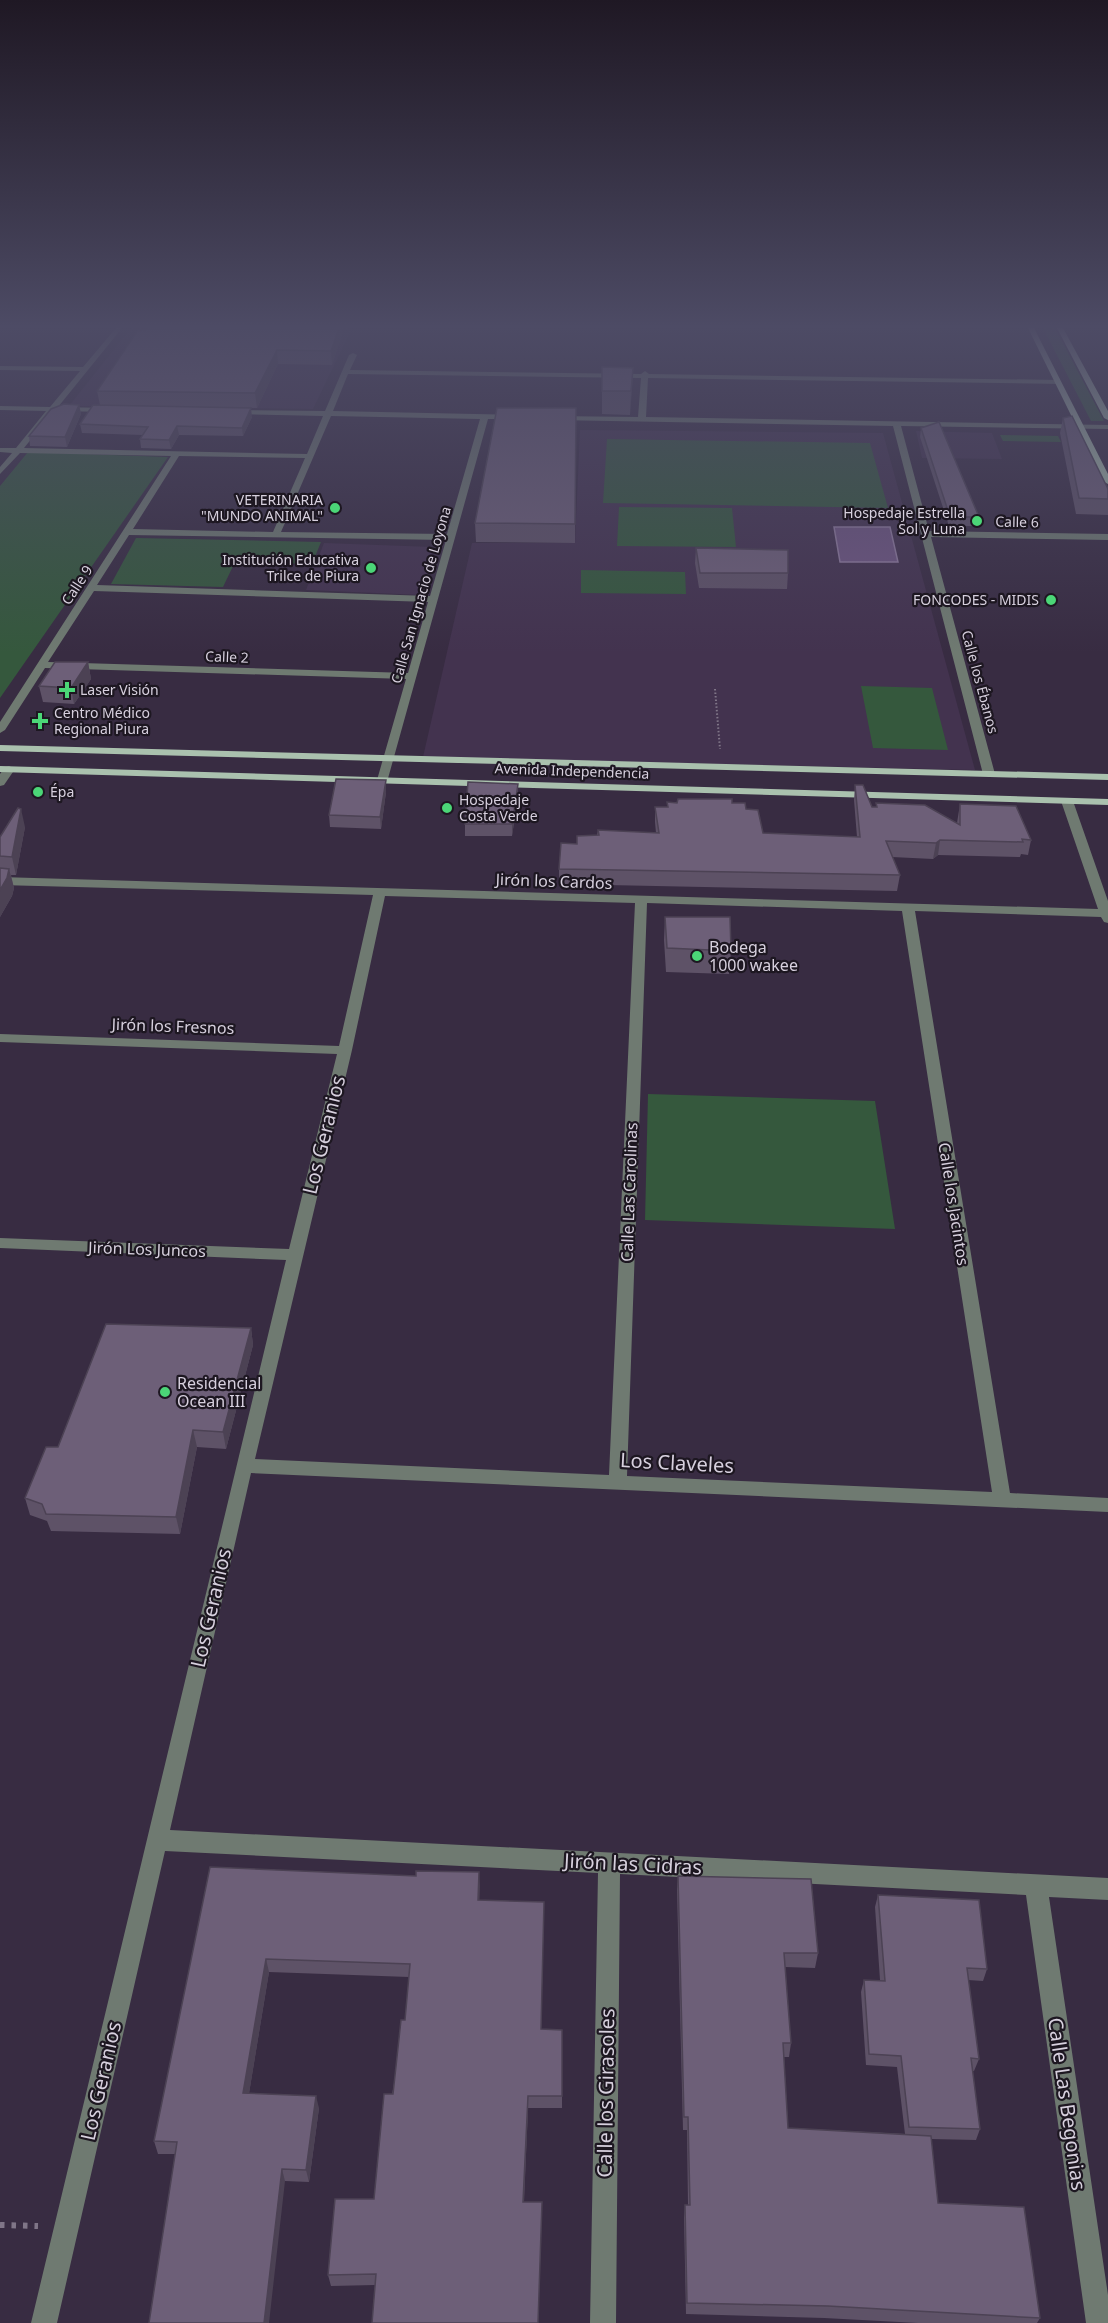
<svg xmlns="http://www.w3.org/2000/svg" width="1108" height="2323" font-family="'Noto Sans',sans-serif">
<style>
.built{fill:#43334f}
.green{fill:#35583d}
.water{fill:#6d5580;stroke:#8d7a9c;stroke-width:1.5}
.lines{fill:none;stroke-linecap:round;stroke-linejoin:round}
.path-far1{stroke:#807688;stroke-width:2;stroke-dasharray:1.5 2;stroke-linecap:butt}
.path{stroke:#807688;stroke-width:6;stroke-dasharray:4.5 7;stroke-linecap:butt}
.minor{fill:#6f7a71;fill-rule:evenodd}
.major{fill:#aac1ae;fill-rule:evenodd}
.wall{fill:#5e5267}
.shaded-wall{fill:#4c4254}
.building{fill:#6d5f78;stroke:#4c4254;stroke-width:1.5}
.poi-dot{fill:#4bd677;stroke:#1d1721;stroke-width:2}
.labels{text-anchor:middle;stroke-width:4.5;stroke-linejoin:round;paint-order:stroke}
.far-poi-label{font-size:14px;fill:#d7d0de;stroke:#1d1721;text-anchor:end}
.far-street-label{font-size:14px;fill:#d7d0de;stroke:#1d1721}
.street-label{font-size:16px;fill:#d7d0de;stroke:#1d1721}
.poi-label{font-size:16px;fill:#d7d0de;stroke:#1d1721;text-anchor:start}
.near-street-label{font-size:20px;fill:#d7d0de;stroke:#1d1721}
</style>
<rect width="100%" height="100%" fill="#382c42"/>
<!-- built -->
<path class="built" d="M131,328H352L313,409L69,406Z
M580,430L883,433L975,770L423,757L472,543H575Z
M916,431L992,433L1002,459L922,458Z
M324,543L433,547L422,595L306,590Z"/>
<!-- green -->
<path class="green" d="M1043,328H1055L1104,421H1091Z
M1000,435L1058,436L1061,442L1003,441Z
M607,439L870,443L888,508L603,503Z
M28,452L168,457L0,698V486Z
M619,507L732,508L736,547L617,546Z
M136,538L321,542L312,564L235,562L223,587L111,584Z
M581,570L685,572L686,594L581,593Z
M861,686L932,688L948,750L873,748Z
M648,1094L875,1101L895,1229L645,1220Z"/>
<!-- water -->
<path class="water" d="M834,527H890L898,562H840Z"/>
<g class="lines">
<!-- path-far1 -->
<path class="path-far1" d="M715,689L720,749"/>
<!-- path -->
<path class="path" d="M0,2225L38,2226"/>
<!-- minor -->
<path class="minor" d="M116,328H122L58,407L108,408H111V412L54,411L24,448L307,454L323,416L231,414L227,412L231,410L325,411L349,355L353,353L357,355L350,370L641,374L645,371L649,374L1059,380L1062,384L648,378L646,417L1108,425V429L901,426L929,531L1108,534V540L931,537L995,774L989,777L983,774L893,426L555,420H552V416L638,417L641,378L348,374L333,411L516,415L520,417L516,419H488L387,782H379L377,780L406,679L45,668L5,730L0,733V722L171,456L20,453L0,474V467L12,453L0,452V448H16L46,411L0,410V406L50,407L80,371L0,370V366L83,367ZM331,416L480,419L447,534L281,532ZM179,456L305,458L273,532L133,529ZM129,535L446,540L430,596L97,585ZM94,591L428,602L408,673L48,662Z
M9,766L15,769L4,785L0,786V774L5,767Z
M1067,798L1073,801L1108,901V923L1104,922L1101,917L915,911L1010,1493L1108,1498V1512L251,1473L170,1830L1108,1878V1900L1049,1897L1108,2295V2323H1086L1026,1895L620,1874L616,2323H590L598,1873L165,1851L57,2323H31L286,1260L0,1248V1238L289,1249L337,1054L0,1042V1034L339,1046L373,895L0,885V877L1098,909L1061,801ZM385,896L635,903L609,1475L255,1459L352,1050ZM647,903L902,911L992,1492L627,1476Z"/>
<!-- major -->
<path class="major" d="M1028,328H1034L1108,474V484L1104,482Z
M1057,328H1063L1108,411V420L1104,418Z
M0,745L1108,774V780L0,751Z
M0,766L1108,799V805L0,772Z"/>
</g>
<!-- wall -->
<path class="wall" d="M148,328H344L332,365L278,364L257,408L100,405L97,391Z
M602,367L633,368L630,415L602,414Z
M79,405L81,414L67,447L30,446L29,436Z
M576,408L575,543L476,542L475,523Z
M252,417L243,436L179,435L171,449L141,448L140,439L143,435L82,433L80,424Z
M1063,418L1108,489V515L1076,514L1060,433Z
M921,428L979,517L978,526H949L920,437Z
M696,548L788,573L787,589L699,588L695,563Z
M88,662L91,679L74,704L43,702L39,686Z
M518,784V795L512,836H465V824Z
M855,785L872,807H876V803L957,823L960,804L1031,840L1028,855L1021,854L1020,857L938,855L933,859L892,857L900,875L897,891L559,884V869L576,844L597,835L598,830L656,833L655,822V807H667V802L732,803L746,809L763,833L857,837L854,800Z
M386,792L381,829L330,827L329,815Z
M25,827L16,875H11L14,888L12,896L0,917V837Z
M665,917L731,951L729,974L666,972L664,940Z
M251,1328L253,1345L226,1449L197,1447L180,1534L51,1531L47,1521L30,1515L25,1498L58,1447Z
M210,1867L416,1876L479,1872V1900L544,1902L541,2029L562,2030V2108H528L524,2202H542V2214L375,2285L331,2286L328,2275L374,2199L405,2020L409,1977L269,1972L249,2093L319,2108L309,2182L285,2181L175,2154H158L154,2141Z
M678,1876L818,1953L815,1968L785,1967L791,2043L789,2057H784L788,2128L905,2134L897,2067L866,2065L861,1992L864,1980H880L875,1907L878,1895L987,1969L983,1981L968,1980L979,2059L974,2071H972L980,2129L976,2140L931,2139L938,2203L1040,2318L1037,2323H918L824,2318L686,2314L684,2218L685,2205H688L687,2130H683L677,1890Z"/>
<!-- shaded-wall -->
<path class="shaded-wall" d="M339,328H344L332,365L331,351Z
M277,350L278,364L257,408L255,393Z
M633,368L632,390L630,415L631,391Z
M79,405L81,414L67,447L65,437Z
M251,408L252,417L243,436L242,428Z
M177,426L179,435L171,449L169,440Z
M88,662L91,679L74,704L71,688Z
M386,780V792L381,829L380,817Z
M518,784V795L512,836V824Z
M21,809L25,827L16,875L12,857Z
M940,840L938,855L933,859L936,843Z
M9,869L14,888L12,896L0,917V890Z
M251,1328L253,1345L226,1449L223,1432Z
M193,1430L197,1447L180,1534L176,1517Z
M479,1872L480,1886L479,1914L478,1900Z
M266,1959L269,1972L247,2106L243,2093Z
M316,2096L319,2108L309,2182L306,2170Z
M528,2096V2108L523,2213V2202Z
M282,2169L285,2181L269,2323H264Z"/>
<!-- building -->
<path class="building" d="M148,328H339L331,351L277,350L255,393L97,391L138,330H146Z
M602,367L633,368L631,391H602Z
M64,404L79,405L65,437L29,436L51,409Z
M93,405L251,408L242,428L177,426L169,440L140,439L148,427L80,424Z
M497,408H576L575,524L475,523Z
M1072,416L1108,489V499L1079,498L1063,418Z
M939,422L979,517H950L921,428Z
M696,548L788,550V573H700Z
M55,662H88L71,688L39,686Z
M336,779L386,780L380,817L329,815Z
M468,782L518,784L512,824H465Z
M855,785H863L872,807H877L876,803L925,805L960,825V804L1016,806L1031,840L1022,839L1023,842L940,840L936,843L886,841L900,875L559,869L561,843L577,844V836L599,835L598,830L659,833L655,807H668L667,802L677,803L678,799H732V803H745L746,809L758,810L763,833L860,837Z
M18,808L21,809L12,857L0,856V837Z
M0,868L9,869L7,878L0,890Z
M665,917H730L731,951L667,948Z
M106,1324L251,1328L223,1432L193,1430L176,1517L46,1514L42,1504L25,1498L46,1447H58Z
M210,1867L416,1876V1871L479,1872L478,1900L544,1902L541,2029L562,2030V2096H528L523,2202H542L538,2323H372L376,2274L328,2275L335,2199H374L384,2094H393L401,2020H405L410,1964L266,1959L243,2093L316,2096L306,2170L282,2169L264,2323H149L177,2142L154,2141Z
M678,1876L811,1879L818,1953H784L791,2043H783L788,2128L931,2136L938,2203L1024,2207L1040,2318L828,2306L687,2303L685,2205H690L688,2117H684Z
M878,1895L979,1900L987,1969L967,1968L979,2059L971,2058L980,2129L909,2127L901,2056L869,2054L864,1980L885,1981Z"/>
<!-- sky -->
<linearGradient id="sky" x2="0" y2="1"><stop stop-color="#1f1824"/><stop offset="0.5" stop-color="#4d4b65"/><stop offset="1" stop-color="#4d4b65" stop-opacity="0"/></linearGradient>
<rect width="1108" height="653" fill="url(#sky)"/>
<!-- markers -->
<g class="poi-dot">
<circle cx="335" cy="508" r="6"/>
<circle cx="977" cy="521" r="6"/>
<circle cx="371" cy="568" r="6"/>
<circle cx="1051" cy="600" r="6"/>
<path d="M64 681h6v6h6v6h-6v6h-6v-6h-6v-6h6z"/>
<path d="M37 712h6v6h6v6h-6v6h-6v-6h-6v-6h6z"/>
<circle cx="38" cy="792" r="6"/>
<circle cx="447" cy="808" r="6"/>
<circle cx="697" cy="956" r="6"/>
<circle cx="165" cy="1392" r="6"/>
</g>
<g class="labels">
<!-- far-poi labels -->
<g class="far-poi-label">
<text x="323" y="505">VETERINARIA<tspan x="323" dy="16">"MUNDO ANIMAL"</tspan></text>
<text x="965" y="518">Hospedaje Estrella<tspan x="965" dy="16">Sol y Luna</tspan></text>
<text x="359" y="565">Institución Educativa<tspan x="359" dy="16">Trilce de Piura</tspan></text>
<text x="1039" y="605">FONCODES - MIDIS</text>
<text x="80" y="695" text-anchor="start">Laser Visión</text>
<text x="54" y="718" text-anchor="start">Centro Médico<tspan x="54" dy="16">Regional Piura</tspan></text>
<text x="50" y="797" text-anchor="start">Épa</text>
<text x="459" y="805" text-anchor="start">Hospedaje<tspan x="459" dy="16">Costa Verde</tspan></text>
</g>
<!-- far-street labels -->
<g class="far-street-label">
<text transform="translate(1017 522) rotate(1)" y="5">Calle 6</text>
<text transform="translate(77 585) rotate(-57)" y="5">Calle 9</text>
<text transform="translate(421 595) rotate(-74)" y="5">Calle San Ignacio de Loyona</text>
<text transform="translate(227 657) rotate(2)" y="5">Calle 2</text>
<text transform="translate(980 682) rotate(75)" y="5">Calle los Ébanos</text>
<text transform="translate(572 771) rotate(2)" y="5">Avenida Independencia</text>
</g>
<!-- street labels -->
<g class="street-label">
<text transform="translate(554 881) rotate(2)" y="6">Jirón los Cardos</text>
<text transform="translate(173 1026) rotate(2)" y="6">Jirón los Fresnos</text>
<text transform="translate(629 1192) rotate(-88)" y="6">Calle Las Carolinas</text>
<text transform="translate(954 1204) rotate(81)" y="6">Calle los Jacintos</text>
<text transform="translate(147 1249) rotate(2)" y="6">Jirón Los Juncos</text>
</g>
<!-- poi labels -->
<g class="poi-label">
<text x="709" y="953">Bodega<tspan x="709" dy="18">1000 wakee</tspan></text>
<text x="177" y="1389">Residencial<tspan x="177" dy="18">Ocean III</tspan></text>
</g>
<!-- near-street labels -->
<g class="near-street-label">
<text transform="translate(324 1135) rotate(-76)" y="7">Los Geranios</text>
<text transform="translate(677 1463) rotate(3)" y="7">Los Claveles</text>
<text transform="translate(211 1608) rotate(-77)" y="7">Los Geranios</text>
<text transform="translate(633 1864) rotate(3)" y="7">Jirón las Cidras</text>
<text transform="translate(101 2081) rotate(-77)" y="7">Los Geranios</text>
<text transform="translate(606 2093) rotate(-89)" y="7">Calle los Girasoles</text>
<text transform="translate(1067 2104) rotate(82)" y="7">Calle Las Begonias</text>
</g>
</g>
</svg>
